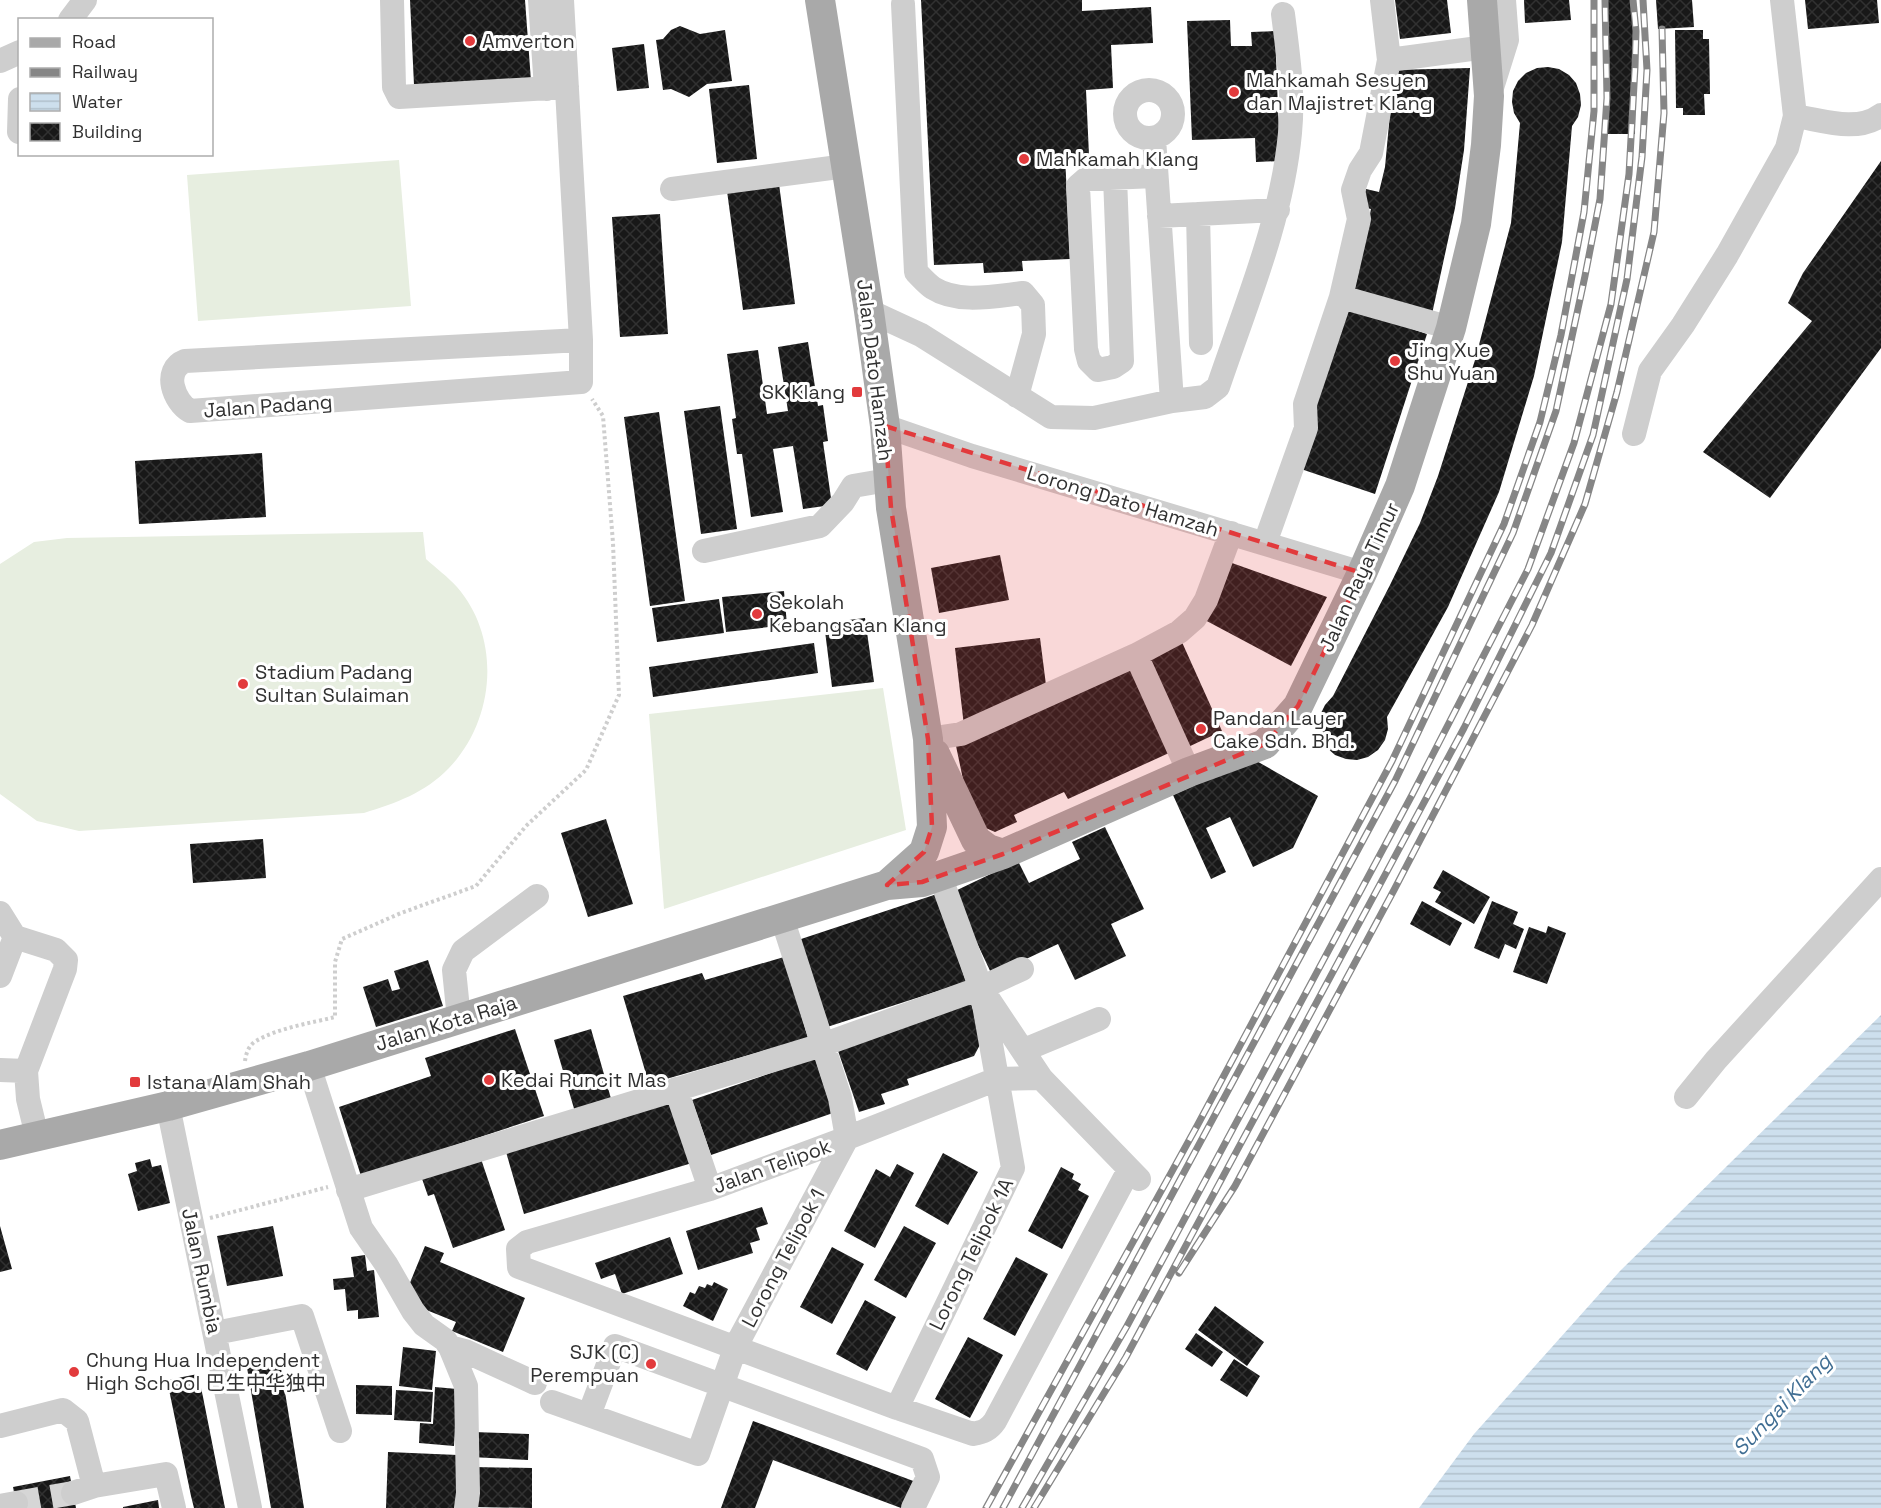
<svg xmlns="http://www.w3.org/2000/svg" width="1881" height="1508" font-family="'Space Grotesk','Noto Sans SC',sans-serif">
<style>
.pitch{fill:#e7eee0}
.water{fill:url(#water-rules)}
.building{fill:url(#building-cross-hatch)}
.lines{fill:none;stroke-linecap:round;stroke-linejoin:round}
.minor-tunnel{stroke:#d6d6d6;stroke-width:24;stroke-dasharray:24 12;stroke-linecap:butt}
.path{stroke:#cecece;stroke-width:4;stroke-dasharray:3 3;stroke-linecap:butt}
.minor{stroke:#cecece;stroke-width:24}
.major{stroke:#a9a9a9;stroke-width:30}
.rail-casing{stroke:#868686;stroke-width:7}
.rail{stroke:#fff;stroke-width:4.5;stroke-dasharray:14;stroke-linecap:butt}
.marked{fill:#e23a3c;fill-opacity:0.2;stroke:#e23a3c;stroke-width:4.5;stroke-dasharray:12 8;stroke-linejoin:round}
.poi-dot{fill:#e23a3c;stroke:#fff;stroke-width:2}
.labels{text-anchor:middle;stroke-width:6;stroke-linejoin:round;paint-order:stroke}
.poi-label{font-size:20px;fill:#313131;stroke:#fff;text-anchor:start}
.street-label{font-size:20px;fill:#313131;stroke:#fff}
.water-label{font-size:21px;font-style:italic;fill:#406e93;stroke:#fff}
</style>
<defs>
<pattern id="water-rules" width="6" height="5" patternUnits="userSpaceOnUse" patternTransform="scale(1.5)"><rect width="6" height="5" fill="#cddfed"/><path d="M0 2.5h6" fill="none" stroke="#b0c0cc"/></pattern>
<pattern id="building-cross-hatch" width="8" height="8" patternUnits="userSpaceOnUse" patternTransform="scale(1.5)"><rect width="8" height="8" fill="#181818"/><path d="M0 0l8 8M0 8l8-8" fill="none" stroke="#313131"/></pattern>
</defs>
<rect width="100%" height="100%" fill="#fff"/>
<!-- pitch -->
<path class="pitch" d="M399,160L411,306L198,321L187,175Z
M423,532L426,559C436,568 448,577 457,587C502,639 495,720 449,768C425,793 396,803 364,813L79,831L37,821L0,794V564L34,542L67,538Z
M883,688L906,830L664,909L649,714Z"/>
<!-- water -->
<path class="water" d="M1881,1015V1508H1419L1474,1434L1620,1271Z"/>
<!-- building -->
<path class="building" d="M410,0H525L531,81L414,85Z
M921,0H1082V11L1151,7L1153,43L1111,45L1113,88L1086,90L1089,155L1065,156L1070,259L1022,261L1023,271L984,273L983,263L934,265Z
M1395,0H1447L1451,33L1400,39Z
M1524,0H1569L1571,20L1525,23Z
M1605,0H1633L1636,28L1635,134H1606L1607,33Z
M1656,0H1692L1694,27L1658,29Z
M1805,0H1877L1879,23L1808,29Z
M1230,20L1231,46H1252L1251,32L1275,31L1280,161L1256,162L1255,138L1192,140L1187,21Z
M680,26L700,34L725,30L732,81L707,84L689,97L671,89L663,90L656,40L663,39L671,30Z
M1675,30H1703V39H1709L1710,94H1704L1705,115H1683V108H1676Z
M644,44L649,88L617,91L612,48Z
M1548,67L1559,69L1569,75L1576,83L1580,94L1581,105L1578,117L1572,126L1562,242L1534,376L1499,492L1448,607L1387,717L1388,729L1385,740L1378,750L1368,757L1357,760L1346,759L1335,755L1326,747L1320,737L1318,726L1320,715L1325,705L1333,696L1390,585L1420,523L1438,476L1475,360L1511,223L1520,123L1514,113L1512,102L1513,91L1518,81L1526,73L1537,68Z
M1470,68L1464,150L1455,208L1432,314L1353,297L1371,209L1362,207L1366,189L1379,192L1385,167L1394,70Z
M749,85L757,159L717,163L709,89Z
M1881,161V348L1770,498L1703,452L1812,321L1788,303L1803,273Z
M779,184L795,304L743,310L727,191Z
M660,214L668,334L620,337L612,217Z
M1347,307L1427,334L1375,494L1295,467Z
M808,342L818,406L823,405L828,441L823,442L832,505L803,509L793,446L773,449L783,512L751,517L742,454H737L732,419L736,418L727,354L758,350L767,414L788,411L778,347Z
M720,406L737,529L701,534L684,411Z
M659,412L685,601L650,606L624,417Z
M262,453L266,517L139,524L135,461Z
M1000,555L1009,600L939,613L931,568Z
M1232,563L1327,597L1291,666L1203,619Z
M784,591L787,625L726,632L722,597Z
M719,599L724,633L657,642L652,608Z
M865,618L874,682L832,687L824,623Z
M1040,638L1046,685L964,726L955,648Z
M1181,640L1222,731L1186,748L1144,657Z
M814,643L818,673L653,697L649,667Z
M1130,667L1169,753L1068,799L1064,792L1014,815L1017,822L995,832L972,822L956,746Z
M1253,759L1318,796L1293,848L1253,867L1230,817L1206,828L1226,872L1211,879L1173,795Z
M606,819L633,904L588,917L561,833Z
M1105,827L1144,909L1111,924L1126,956L1075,980L1058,944L992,975L953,892L1018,861L1029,883L1080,859L1072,842Z
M263,839L266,878L193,883L190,844Z
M1443,870L1490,897L1474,924L1435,902L1441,892L1433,888Z
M937,894L966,982L824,1028L795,941Z
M1422,901L1462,923L1450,946L1410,924Z
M1492,901L1518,912L1513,924L1524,929L1516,949L1505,944L1499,959L1474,948Z
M1548,926L1566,933L1547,984L1513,972L1529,927L1546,933Z
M784,957L808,1038L649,1084L623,996L702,973L705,980Z
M428,960L443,1006L376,1027L363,987L388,979L392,991L400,989L394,971Z
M970,1001L983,1039L974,1056L907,1079L909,1085L881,1094L885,1104L859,1112L836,1045Z
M515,1029L544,1116L361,1176L339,1107L431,1076L425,1058Z
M591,1029L612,1102L575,1112L554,1040Z
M815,1058L833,1113L711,1155L692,1100Z
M673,1102L692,1163L524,1214L506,1152Z
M479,1153L505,1230L453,1248L434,1194L428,1196L420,1173Z
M943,1153L978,1172L948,1225L915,1206Z
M150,1159L152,1167L161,1165L170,1203L138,1211L128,1174L137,1171L135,1163Z
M897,1164L914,1173L875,1248L844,1231L876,1169L890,1177Z
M1061,1167L1074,1174L1072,1179L1081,1184L1078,1190L1089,1196L1062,1249L1028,1231Z
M762,1207L768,1224L756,1228L760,1240L750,1243L753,1253L698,1270L686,1231Z
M0,1226L12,1269L0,1272Z
M273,1226L283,1276L227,1286L217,1236Z
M904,1226L936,1243L906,1298L874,1280Z
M670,1237L683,1274L622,1294L615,1274L601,1279L595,1263Z
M425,1246L444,1253L440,1262L525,1298L503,1352L452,1331L456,1322L419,1307L407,1290Z
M832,1247L864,1264L832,1324L800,1307Z
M365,1255L367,1271L374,1270L379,1317L358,1319V1310L347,1311L345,1289L334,1290L333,1279L354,1277L351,1257Z
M1016,1257L1048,1274L1015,1336L983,1319Z
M714,1282L728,1289L713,1321L683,1306L690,1292L695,1294L699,1286L705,1288L707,1284L712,1286Z
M865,1300L896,1317L867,1371L836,1354Z
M1215,1306L1264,1342L1247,1366L1198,1330Z
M1196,1333L1223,1352L1212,1367L1185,1349Z
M968,1337L1003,1355L970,1418L935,1399Z
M403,1347L436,1351L432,1390L399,1386Z
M279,1357L283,1380L304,1508H271L250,1385L246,1362Z
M1234,1359L1260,1376L1247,1397L1220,1380Z
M198,1374L203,1397L225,1508H194L191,1496L167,1380Z
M356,1385L392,1386V1415L356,1414Z
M435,1387L457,1389L454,1446L419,1443L420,1423L433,1424Z
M396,1390L433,1392L431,1422L394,1420Z
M753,1421L916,1482L906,1508H901L773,1460L755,1508H721Z
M473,1432L529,1434L528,1460L471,1457Z
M388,1452L458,1455L456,1508H386Z
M473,1467L532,1468V1508L473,1507Z
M70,1476L76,1508H17L13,1487Z
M158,1500L159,1508H123V1507Z"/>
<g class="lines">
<!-- minor-tunnel -->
<path class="minor-tunnel" d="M16,1503L73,1493"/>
<!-- path -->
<path class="path" d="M245,1061C246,1053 249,1045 256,1041C278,1028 311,1023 335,1017V962L342,939L401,913L476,886L526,826L586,770L619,695L613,543L603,416L592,399
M210,1218L328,1187"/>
<!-- minor -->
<path class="minor" d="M392,0L394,87L399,97L567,87
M540,0L546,89
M562,0L581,340V382L190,411C174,402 162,370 185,361L581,340
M1382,0L1389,60
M903,4L916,272C921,277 927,284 933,288C958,304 995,296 1023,293L1033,305L1034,334L1017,396
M70,20L85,0
M0,61L20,52
M1125 114a24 24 0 1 1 48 0a24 24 0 1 1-48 0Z
M1491,91L1507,40L1504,0
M1795,116C1822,120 1857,133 1881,115
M19,132L20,99
M1154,138L1172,401
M1115,177L1122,361L1113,367L1098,370L1089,361L1086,349L1078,186L1086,179L1155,176
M672,189L846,166
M1198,214L1201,343
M1159,216L1278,210
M869,311L921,335L1051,417L1094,418L1172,401L1205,397L1218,387C1246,304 1282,220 1290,133C1294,93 1288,54 1283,14
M1451,328L1341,297L1359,219L1353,190L1360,170L1371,153L1389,60L1486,47
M885,426L972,456L1362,573
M1634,434L1650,371L1683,325L1727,255L1787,148L1795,116L1782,0
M1265,543L1306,428L1305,404L1341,297
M704,551L820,526L843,502L853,486L888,480
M1136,655L1189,772
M928,739L961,734L1136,655L1179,632L1195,618L1206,600L1231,533
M940,876L981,988L1041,1078L1139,1179
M0,913L15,937L56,950L66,960L65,969L26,1071L28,1099L37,1136
M782,918L840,1098L847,1138
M0,976L15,937
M459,1019L454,970L463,951L537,896
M1024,1050L1099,1019
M309,1066L361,1228L386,1264L413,1311L424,1325L445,1340L450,1347L466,1386L468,1493L466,1508
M0,1070L26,1071
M1041,1078L997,1079L847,1138L710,1189L527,1242L518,1249L519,1267L897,1408L973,1434C983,1432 989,1430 995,1421L1129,1170
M676,1089L710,1189
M1686,1097L1716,1060L1881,879
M168,1106L250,1508
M348,1190L822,1045L981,988L1022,969
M215,1333L302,1316L340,1431
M450,1347L465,1351L535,1383
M552,1402L698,1454L736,1346L847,1138
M897,1408L1013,1168L981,988
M589,1415L615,1346L922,1459L928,1477L913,1508
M0,1426L63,1410L77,1421L94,1486L166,1474L174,1508
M73,1493L94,1486
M0,1506L16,1503"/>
<!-- major -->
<path class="major" d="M820,0L869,311L885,426L891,508L928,739L932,827L924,852L887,885
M935,754L976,840L988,849L1003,854
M0,1145L168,1106L309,1066L887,885L922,882L1003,854L1189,772L1265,744L1298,706L1362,573L1400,486L1451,328L1476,224L1486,145L1489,96L1482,0"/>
<defs>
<path id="rail" d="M1179,1273L1235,1186L1394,890L1532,625L1585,504L1617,392L1654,232L1664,113L1662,29
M986,1508L1197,1126L1392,761L1504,524L1540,422L1561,335L1584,212L1594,111V0
M1003,1508L1395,781L1513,533L1556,411L1585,276L1600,199L1607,98L1605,0
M1022,1508L1127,1326L1412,795L1528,569L1574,443L1611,304L1629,174L1635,67L1636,31L1633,0
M1034,1508L1126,1357L1464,728L1551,553L1593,435L1627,279L1642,157L1647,70L1643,0"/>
</defs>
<!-- rail casing -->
<use href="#rail" class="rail-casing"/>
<!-- rail -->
<use href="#rail" class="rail"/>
</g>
<!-- marked area -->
<path class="marked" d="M885,426L1362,573L1298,706L1265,744L1003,854L922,882L887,885L924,852L932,827L928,739L891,508Z"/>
<!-- markers -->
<g class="poi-dot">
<circle cx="470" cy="41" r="6"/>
<circle cx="1234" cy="92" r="6"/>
<circle cx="1024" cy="159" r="6"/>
<circle cx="1395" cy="361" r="6"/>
<rect x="851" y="386" width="12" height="12" rx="3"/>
<circle cx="757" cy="614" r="6"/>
<circle cx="243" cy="684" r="6"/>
<circle cx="1201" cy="729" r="6"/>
<circle cx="489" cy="1080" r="6"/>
<rect x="129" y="1076" width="12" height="12" rx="3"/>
<circle cx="651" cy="1364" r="6"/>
<circle cx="74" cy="1372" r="6"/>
</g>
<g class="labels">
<!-- poi labels -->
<g class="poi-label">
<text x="482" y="48">Amverton</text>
<text x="1246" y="87">Mahkamah Sesyen<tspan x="1246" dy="23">dan Majistret Klang</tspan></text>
<text x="1036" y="166">Mahkamah Klang</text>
<text x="1407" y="357">Jing Xue<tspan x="1407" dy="23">Shu Yuan</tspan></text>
<text x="845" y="399" text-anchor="end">SK Klang</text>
<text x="769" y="609">Sekolah<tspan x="769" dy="23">Kebangsaan Klang</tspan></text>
<text x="255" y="679">Stadium Padang<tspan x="255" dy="23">Sultan Sulaiman</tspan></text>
<text x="1213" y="725">Pandan Layer<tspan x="1213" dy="23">Cake Sdn. Bhd.</tspan></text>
<text x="501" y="1087">Kedai Runcit Mas</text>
<text x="147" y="1089">Istana Alam Shah</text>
<text x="639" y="1359" text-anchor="end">SJK (C)<tspan x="639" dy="23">Perempuan</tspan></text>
<text x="86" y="1367">Chung Hua Independent<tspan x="86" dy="23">High School 巴生中华独中</tspan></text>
</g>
<!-- street labels -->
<g class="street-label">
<text transform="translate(875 370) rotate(83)" y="7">Jalan Dato Hamzah</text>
<text transform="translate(268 406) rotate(-4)" y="7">Jalan Padang</text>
<text transform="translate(1123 501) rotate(17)" y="7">Lorong Dato Hamzah</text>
<text transform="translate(1359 577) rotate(-65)" y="7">Jalan Raya Timur</text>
<text transform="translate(446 1023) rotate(-17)" y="7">Jalan Kota Raja</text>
<text transform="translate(772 1166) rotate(-20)" y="7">Jalan Telipok</text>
<text transform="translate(971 1254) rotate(-64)" y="7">Lorong Telipok 1A</text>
<text transform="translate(783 1258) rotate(-62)" y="7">Lorong Telipok 1</text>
<text transform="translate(202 1271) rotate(78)" y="7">Jalan Rumbia</text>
</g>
<!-- water labels -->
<g class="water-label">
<text transform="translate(1782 1405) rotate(-46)" y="7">Sungai Klang</text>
</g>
</g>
<!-- legend -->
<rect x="18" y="18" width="195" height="138" fill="#ffffff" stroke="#adadad" stroke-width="1.5"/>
<rect x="30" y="38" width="30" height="9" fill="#a9a9a9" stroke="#adadad" stroke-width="1.5"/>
<text x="72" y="48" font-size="18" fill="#313131">Road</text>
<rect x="30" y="68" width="30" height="9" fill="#868686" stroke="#adadad" stroke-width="1.5"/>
<text x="72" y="78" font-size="18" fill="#313131">Railway</text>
<rect x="30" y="93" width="30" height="18" fill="url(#water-rules)" stroke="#adadad" stroke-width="1.5"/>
<text x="72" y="108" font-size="18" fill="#313131">Water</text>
<rect x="30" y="123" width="30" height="18" fill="url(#building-cross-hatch)" stroke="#adadad" stroke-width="1.5"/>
<text x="72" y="138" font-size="18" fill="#313131">Building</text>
</svg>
